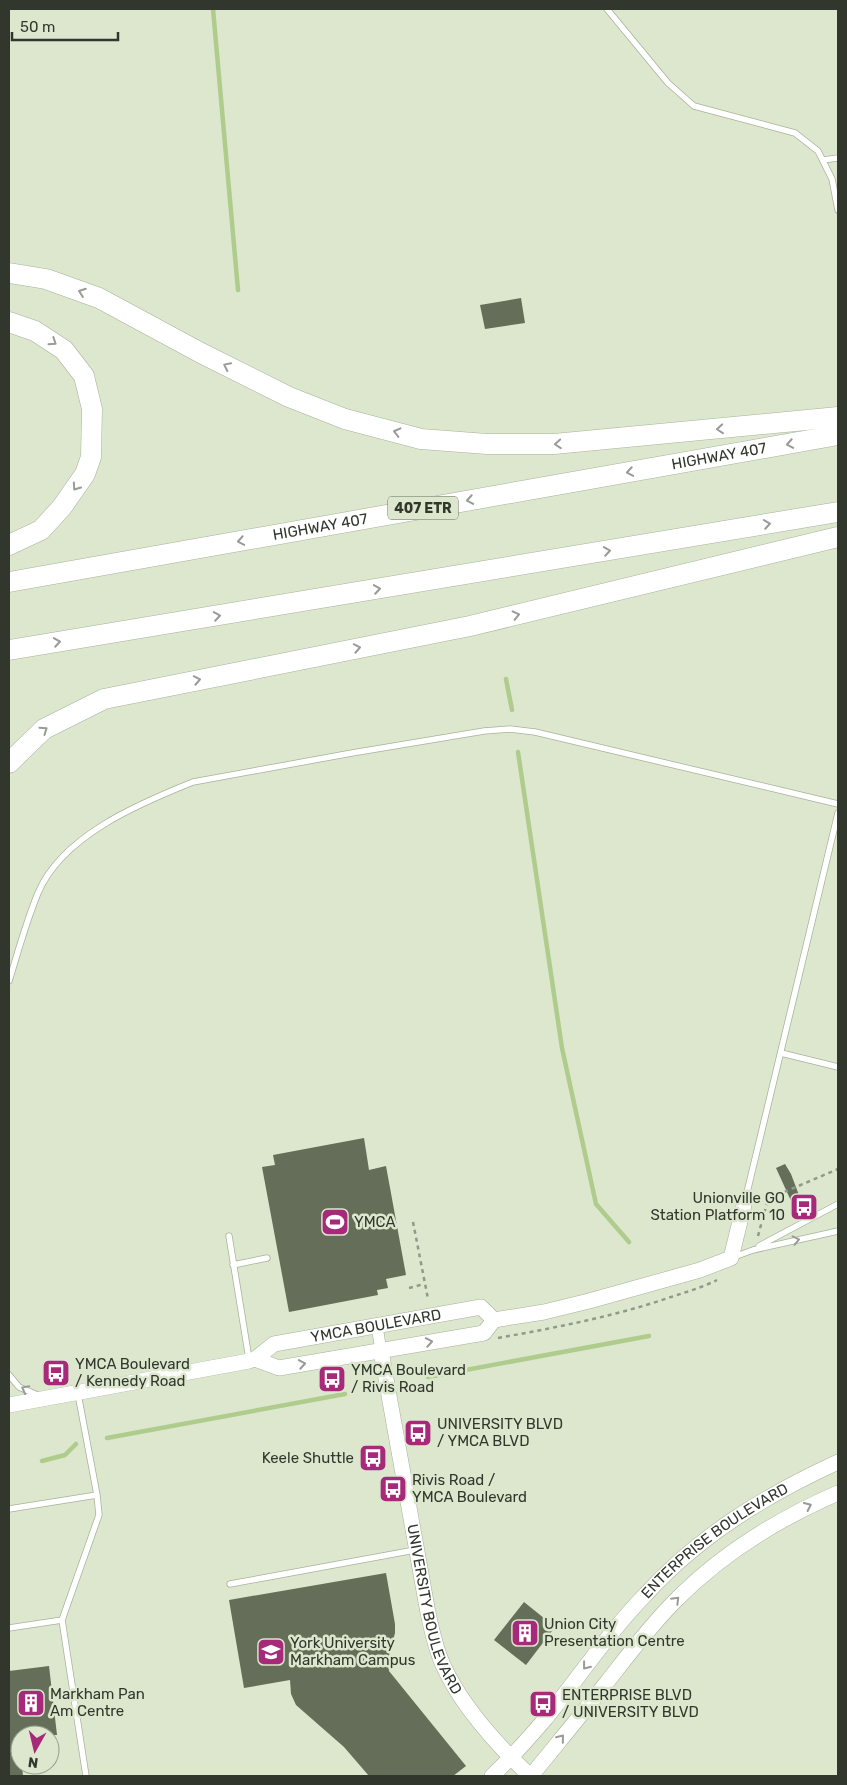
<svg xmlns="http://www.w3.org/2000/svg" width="847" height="1785" font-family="Rubik,sans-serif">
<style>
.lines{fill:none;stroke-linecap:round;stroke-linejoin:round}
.stream{stroke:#afcc8d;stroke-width:4.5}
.building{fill:#646e58}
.lane-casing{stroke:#a7b29a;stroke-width:7}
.street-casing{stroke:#a7b29a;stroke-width:12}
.secondary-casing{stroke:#a7b29a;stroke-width:16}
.highway-casing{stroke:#a7b29a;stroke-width:21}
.path{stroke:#919987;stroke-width:2.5;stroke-dasharray:4 4;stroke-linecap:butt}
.lane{stroke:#fff;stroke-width:5.5}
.street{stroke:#fff;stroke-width:11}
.secondary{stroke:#fff;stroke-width:15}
.highway{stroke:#fff;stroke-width:20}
.oneway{stroke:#989b96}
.labels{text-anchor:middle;stroke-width:5;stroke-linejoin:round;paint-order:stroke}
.shield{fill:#dce7ce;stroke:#656c5d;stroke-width:1}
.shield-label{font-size:14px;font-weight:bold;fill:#32372d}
.street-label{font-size:15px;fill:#32372d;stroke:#dce7ce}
.poi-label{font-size:15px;fill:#32372d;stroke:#dce7ce;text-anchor:start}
</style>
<rect width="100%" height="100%" fill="#dce7ce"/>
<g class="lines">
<!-- stream -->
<path class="stream" d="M213,9L238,290
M506,679L512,710
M518,752L562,1048L596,1204L629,1242
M428,1377L649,1336
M107,1438L345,1394
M42,1461L65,1455L76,1444"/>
</g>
<!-- building -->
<path class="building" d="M521,298L525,323L485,329L480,305Z
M364,1138L369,1170L386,1166L406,1275L386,1279L388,1288L377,1290L378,1295L289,1312L262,1167L275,1165L273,1155Z
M785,1164L791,1174L805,1211L797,1214L776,1168Z
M386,1573L395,1624V1633L388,1659L389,1671L466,1766L453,1776H369L344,1747L296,1705L291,1694L290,1680L244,1688L229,1600Z
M524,1602L555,1627L526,1665L494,1640Z
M49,1666L57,1735H20V1765H22L23,1776H9V1671Z"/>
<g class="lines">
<defs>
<path id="lane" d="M607,9L668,83L694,106L795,133L818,151L832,179L838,210
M823,160L838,158
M9,981C18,952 26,922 38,893C62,836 138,804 193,782L352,753L484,731L510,729L535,732L838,804
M781,1053L838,1067
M744,1205L838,813
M229,1236L249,1359
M759,1246L838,1204
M734,1257L753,1250L838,1231
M233,1265L267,1258
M9,1375L19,1387L40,1396
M9,1509L97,1495L78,1394
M230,1584L415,1550
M9,1628L62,1620
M86,1776L62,1620L99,1515L97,1495"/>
<path id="street" d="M377,1326L381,1351"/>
<g id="secondary">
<path id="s1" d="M381,1351L428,1613C432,1630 435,1648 443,1665C462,1707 496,1744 530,1776"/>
<path d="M255,1359L279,1368L484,1333L494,1320L544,1312L589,1301L700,1270L731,1258L744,1205"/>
<path id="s2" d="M9,1405L249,1361L255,1359L274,1344L481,1307L494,1320"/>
<path id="s3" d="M492,1776C511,1758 529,1738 546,1718C579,1677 609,1632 646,1594C700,1535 766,1495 838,1462"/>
<path d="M531,1776C556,1745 582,1714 607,1682C629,1654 650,1626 675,1601C721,1554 778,1519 838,1493"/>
</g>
<g id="highway">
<path d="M9,273L46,279L99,298L201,353L289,397L345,419L421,439L487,444H554L838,417"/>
<path d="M9,322L35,331L64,350L84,376L92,409L91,457L85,474L62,507L41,530L9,545"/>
<path id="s4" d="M9,582L838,435"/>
<path d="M9,650L838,512"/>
<path d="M9,763L44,729L104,699L470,626L838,537"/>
</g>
</defs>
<!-- lane casing -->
<use href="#lane" class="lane-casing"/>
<!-- street casing -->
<use href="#street" class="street-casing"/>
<!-- secondary casing -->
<use href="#secondary" class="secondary-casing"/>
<!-- highway casing -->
<use href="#highway" class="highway-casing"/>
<!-- path -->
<path class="path" d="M413,1222L428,1299
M758,1236L768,1199L838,1169
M409,1288L424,1284
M498,1338C553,1328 606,1318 659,1301C679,1294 699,1289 717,1280"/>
<!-- lane -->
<use href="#lane" class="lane"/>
<!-- street -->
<use href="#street" class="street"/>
<!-- secondary -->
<use href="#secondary" class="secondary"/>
<!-- highway -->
<use href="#highway" class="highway"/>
</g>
<!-- one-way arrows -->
<defs><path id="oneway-chevron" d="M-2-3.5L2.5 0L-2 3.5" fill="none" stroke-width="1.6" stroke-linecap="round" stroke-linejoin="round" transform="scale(1.25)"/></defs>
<g class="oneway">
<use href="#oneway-chevron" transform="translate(82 292) rotate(-160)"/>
<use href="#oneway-chevron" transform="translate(53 342) rotate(34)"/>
<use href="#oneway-chevron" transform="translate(227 366) rotate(-154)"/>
<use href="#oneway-chevron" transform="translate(720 429) rotate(175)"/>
<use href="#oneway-chevron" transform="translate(397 432) rotate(-166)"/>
<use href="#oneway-chevron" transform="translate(558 444) rotate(176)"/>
<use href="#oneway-chevron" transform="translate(790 444) rotate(170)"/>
<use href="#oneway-chevron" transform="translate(630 472) rotate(170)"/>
<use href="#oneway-chevron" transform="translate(76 487) rotate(125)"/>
<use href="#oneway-chevron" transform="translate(470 500) rotate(170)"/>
<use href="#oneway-chevron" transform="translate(767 524) rotate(-9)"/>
<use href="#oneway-chevron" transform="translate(241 541) rotate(170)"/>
<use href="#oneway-chevron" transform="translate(607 551) rotate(-9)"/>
<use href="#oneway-chevron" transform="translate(377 589) rotate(-9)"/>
<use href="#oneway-chevron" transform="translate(516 615) rotate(-13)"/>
<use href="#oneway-chevron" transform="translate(217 616) rotate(-9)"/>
<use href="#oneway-chevron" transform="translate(57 642) rotate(-9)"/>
<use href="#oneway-chevron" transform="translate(357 648) rotate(-11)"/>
<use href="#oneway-chevron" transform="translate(197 680) rotate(-11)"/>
<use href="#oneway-chevron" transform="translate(44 730) rotate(-35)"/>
<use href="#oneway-chevron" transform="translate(796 1240) rotate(-13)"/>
<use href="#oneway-chevron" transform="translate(429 1342) rotate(-10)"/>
<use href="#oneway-chevron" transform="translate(302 1364) rotate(-10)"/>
<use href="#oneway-chevron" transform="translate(25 1389) rotate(-152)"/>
<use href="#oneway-chevron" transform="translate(808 1506) rotate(-25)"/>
<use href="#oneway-chevron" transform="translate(676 1600) rotate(-45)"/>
<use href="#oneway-chevron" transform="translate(586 1666) rotate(128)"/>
<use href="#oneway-chevron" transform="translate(561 1738) rotate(-51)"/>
</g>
<!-- icons -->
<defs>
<symbol id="bus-square" viewBox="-11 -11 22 22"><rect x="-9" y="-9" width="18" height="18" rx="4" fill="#a72979" stroke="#dce7ce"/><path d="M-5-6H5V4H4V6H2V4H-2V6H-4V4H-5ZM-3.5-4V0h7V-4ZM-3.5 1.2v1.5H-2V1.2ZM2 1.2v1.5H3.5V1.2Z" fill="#fff"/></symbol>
<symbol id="stadium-square" viewBox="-11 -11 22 22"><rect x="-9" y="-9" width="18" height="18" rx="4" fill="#a72979" stroke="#dce7ce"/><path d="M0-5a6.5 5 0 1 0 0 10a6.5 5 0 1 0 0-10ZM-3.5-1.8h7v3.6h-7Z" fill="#fff"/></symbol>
<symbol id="building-square" viewBox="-11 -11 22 22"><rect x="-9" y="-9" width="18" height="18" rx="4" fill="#a72979" stroke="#dce7ce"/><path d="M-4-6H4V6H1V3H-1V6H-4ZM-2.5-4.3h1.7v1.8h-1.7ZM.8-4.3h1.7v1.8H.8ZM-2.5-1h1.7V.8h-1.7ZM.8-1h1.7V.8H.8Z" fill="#fff"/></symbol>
<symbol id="university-square" viewBox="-11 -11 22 22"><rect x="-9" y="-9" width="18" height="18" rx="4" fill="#a72979" stroke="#dce7ce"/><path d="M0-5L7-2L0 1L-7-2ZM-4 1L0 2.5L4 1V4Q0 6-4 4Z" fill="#fff"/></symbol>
</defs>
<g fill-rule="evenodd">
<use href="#bus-square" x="788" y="1191" width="32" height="32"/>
<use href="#stadium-square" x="319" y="1206" width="32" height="32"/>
<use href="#bus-square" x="40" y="1357" width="32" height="32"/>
<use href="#bus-square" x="316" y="1363" width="32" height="32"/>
<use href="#bus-square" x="402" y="1417" width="32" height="32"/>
<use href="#bus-square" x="357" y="1442" width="32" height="32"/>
<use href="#bus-square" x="377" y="1473" width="32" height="32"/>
<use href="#building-square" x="509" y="1617" width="32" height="32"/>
<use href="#university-square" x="255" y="1636" width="32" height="32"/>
<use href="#building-square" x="15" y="1687" width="32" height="32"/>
<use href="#bus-square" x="527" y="1688" width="32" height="32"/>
</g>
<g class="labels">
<!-- shield labels -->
<rect class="shield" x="388" y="496.5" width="70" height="23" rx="4"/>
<g class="shield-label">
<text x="423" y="513">407 ETR</text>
</g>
<!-- street labels -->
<g class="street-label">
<text dy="5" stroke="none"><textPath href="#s4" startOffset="721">HIGHWAY 407</textPath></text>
<text dy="5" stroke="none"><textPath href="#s4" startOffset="316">HIGHWAY 407</textPath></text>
<text dy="5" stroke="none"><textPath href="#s2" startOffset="378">YMCA BOULEVARD</textPath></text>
<text dy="5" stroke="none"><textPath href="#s3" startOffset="326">ENTERPRISE BOULEVARD</textPath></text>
<text dy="5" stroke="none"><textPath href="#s1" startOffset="264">UNIVERSITY BOULEVARD</textPath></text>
</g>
<!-- poi labels -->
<g class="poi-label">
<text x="785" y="1203" text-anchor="end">Unionville GO<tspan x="785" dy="17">Station Platform 10</tspan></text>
<text x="354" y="1227">YMCA</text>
<text x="75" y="1369">YMCA Boulevard<tspan x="75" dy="17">/ Kennedy Road</tspan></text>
<text x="351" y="1375">YMCA Boulevard<tspan x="351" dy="17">/ Rivis Road</tspan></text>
<text x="437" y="1429">UNIVERSITY BLVD<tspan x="437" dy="17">/ YMCA BLVD</tspan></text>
<text x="354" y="1463" text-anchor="end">Keele Shuttle</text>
<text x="412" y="1485">Rivis Road /<tspan x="412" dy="17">YMCA Boulevard</tspan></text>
<text x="544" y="1629">Union City<tspan x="544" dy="17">Presentation Centre</tspan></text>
<text x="290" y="1648">York University<tspan x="290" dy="17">Markham Campus</tspan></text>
<text x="50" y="1699">Markham Pan<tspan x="50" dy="17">Am Centre</tspan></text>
<text x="562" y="1700">ENTERPRISE BLVD<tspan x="562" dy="17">/ UNIVERSITY BLVD</tspan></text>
</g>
</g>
<!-- border -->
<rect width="847" height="1785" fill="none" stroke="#32372d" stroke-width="20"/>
<!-- north arrow -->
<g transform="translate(35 1750) rotate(188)"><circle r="24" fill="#dce7ce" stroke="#98a18e"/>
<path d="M0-4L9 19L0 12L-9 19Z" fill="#a72979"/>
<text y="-8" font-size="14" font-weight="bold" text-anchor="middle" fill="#32372d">N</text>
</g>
<!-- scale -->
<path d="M12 32v8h106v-8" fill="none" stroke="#32372d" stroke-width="2.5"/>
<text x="20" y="32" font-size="15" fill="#32372d" stroke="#dce7ce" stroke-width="4" paint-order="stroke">50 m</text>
</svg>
